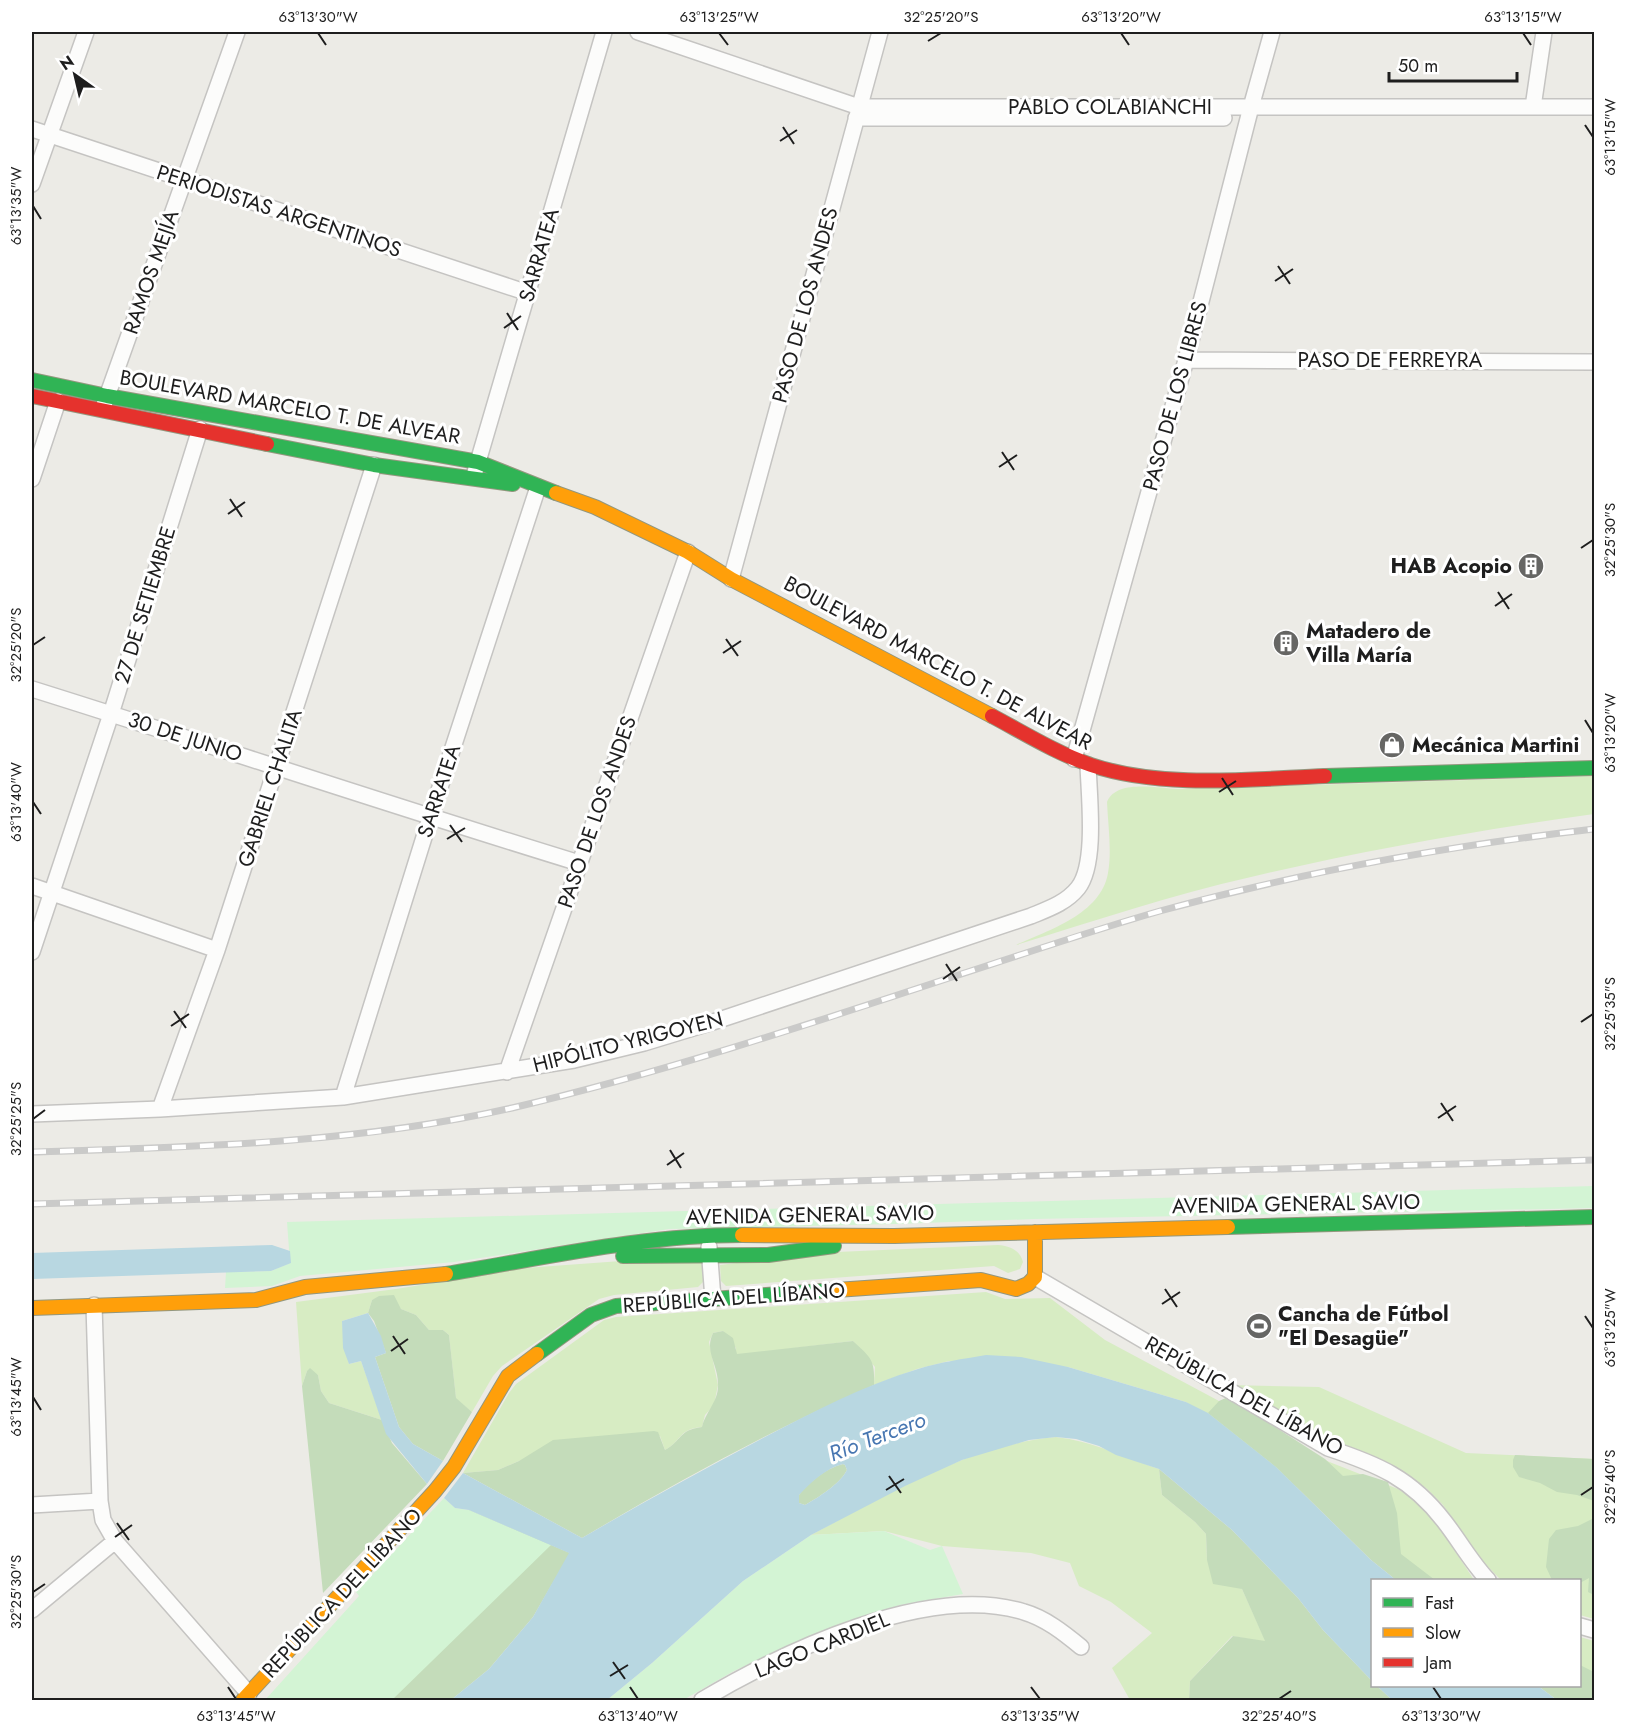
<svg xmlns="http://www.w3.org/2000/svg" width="1626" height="1732" font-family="Jost,sans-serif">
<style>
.grass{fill:#d7ecc3}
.forest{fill:#c4dcba}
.park{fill:#d3f4d4}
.water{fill:#b8d7e1;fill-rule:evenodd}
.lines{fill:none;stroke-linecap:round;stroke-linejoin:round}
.street-casing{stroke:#c5c4c2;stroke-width:18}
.fast-casing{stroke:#93977e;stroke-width:16}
.slow-casing{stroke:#93977e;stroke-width:16}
.jam-casing{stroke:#93977e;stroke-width:16}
.street{stroke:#fcfcfb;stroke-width:15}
.fast{stroke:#30b455;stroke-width:14}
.slow{stroke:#ff9f0a;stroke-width:14}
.jam{stroke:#e5322d;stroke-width:14}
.rail-casing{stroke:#cacac9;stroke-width:7}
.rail{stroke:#fff;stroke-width:4.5;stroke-dasharray:14;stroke-linecap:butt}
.ticks{fill:none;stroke:#1e1e1e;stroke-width:2}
.labels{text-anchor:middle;stroke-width:6;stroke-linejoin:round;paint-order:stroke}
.street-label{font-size:21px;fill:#1e1e1e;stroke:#fff}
.poi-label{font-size:21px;font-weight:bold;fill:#1e1e1e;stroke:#fff;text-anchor:start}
.water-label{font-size:22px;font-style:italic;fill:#4776b1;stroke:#fff}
.neatline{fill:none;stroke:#1e1e1e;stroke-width:2}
.ticks-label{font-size:15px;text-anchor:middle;fill:#1e1e1e}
</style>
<rect width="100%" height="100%" fill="#ecebe6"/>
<!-- grass -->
<path class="grass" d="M1594,776V814C1479,830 1365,850 1251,877C1172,895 1094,921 1016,945C1049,930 1101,914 1108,873C1112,851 1108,825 1107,802C1116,779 1157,788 1178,789Z
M998,1245C1010,1246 1020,1250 1023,1262L1020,1269L1008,1273L994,1266L726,1286L721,1281L720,1265L814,1253Z
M621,1261H699L704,1266L705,1280L698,1287L614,1295L599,1299L502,1366L493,1376L472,1412L456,1399L449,1335L443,1330H429L416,1315L401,1309L386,1297H379L372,1300L368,1313L342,1321L349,1364L361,1361L382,1420L329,1403L321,1391L318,1375L307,1371L302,1386L296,1302L396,1289L525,1268Z
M986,1292L1005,1299L1050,1298L1105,1340L1219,1401L1299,1450L1398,1489L1415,1500L1436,1522L1474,1580H1396L1304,1493L1186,1402L1068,1367L949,1361L917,1369L874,1385L875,1367L853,1341L736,1355V1348L723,1331L713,1333L709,1342L718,1385L714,1405L705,1415L702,1427C678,1429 682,1441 665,1450L660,1436L519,1461L498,1470L463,1473L509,1393L516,1384L604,1320L616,1317Z
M1228,1385L1319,1387L1466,1453L1594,1459V1619L1580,1615V1580H1501L1481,1560L1443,1505L1426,1488L1401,1471L1362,1451L1322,1437Z
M1056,1437C1092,1441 1124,1457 1159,1469L1162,1495L1195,1522L1206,1534L1207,1560L1242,1589L1266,1642L1232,1636L1190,1681L1189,1700H1130L1112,1668L1152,1633L1111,1602L1079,1586L1070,1563L1031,1553L942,1546L884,1531L811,1535C887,1494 969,1445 1056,1437Z
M1580,1637L1594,1641V1700H1557L1580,1686Z"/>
<!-- forest -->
<path class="forest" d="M394,1295L401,1309L416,1315L429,1330H443L449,1335L456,1398L472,1412L443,1461L413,1444L399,1427L375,1357L386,1353L374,1321L368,1313L372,1300L379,1296Z
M723,1331L733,1338L737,1354L853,1341C871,1358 875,1359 874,1385C773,1429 677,1482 582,1538L463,1473L498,1470L519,1461L553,1440L654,1431L658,1432L665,1450C682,1441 678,1430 702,1427C706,1411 719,1401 718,1384C718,1364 704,1352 713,1333Z
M310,1368L318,1375L321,1391L329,1403L382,1420L392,1443L427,1484L323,1593L302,1386L307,1371Z
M1228,1397L1325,1459L1343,1476L1363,1474L1388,1482L1397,1513L1401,1554L1435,1580H1396L1371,1560L1276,1467L1208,1413L1219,1401Z
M1515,1455L1594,1459V1501L1577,1495L1557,1492L1540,1483L1519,1477L1513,1467V1460Z
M843,1464L845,1465L847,1470C840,1484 819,1497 805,1505L799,1503L797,1498C806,1484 826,1468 843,1464Z
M1159,1469L1232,1530L1298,1598L1323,1630L1372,1681V1686H1377L1392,1700H1189L1190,1681L1233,1636L1265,1641L1242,1589L1213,1584L1207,1560L1206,1534L1195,1522L1162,1495Z
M469,1510L570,1553L533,1617L489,1669L451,1700H315Z
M1594,1518V1595L1588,1592L1589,1578L1580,1583V1580H1552L1546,1567L1549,1539L1556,1530L1578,1526Z
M1580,1665L1594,1672V1700H1557L1538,1686H1580Z"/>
<!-- park -->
<path class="park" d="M1594,1186V1208L1034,1219L896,1224L669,1229L454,1262L300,1276L272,1286L225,1288L226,1272L271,1271L290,1263L287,1222Z
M444,1498L455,1508L469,1510L551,1545L392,1700H265L359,1596L356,1592Z
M884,1531L930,1550L942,1546L963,1594L900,1605L822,1631L734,1671L683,1700H607L652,1663L743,1581L811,1535Z"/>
<!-- water -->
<path class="water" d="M272,1245L290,1251L291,1263L271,1271L32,1279V1253Z
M368,1313L381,1336L386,1353L375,1357L399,1427L413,1444L443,1461L427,1484L386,1434L361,1361L349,1364L343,1348L342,1321Z
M986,1355L1021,1357L1068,1367L1186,1402L1208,1413L1276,1467L1371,1560L1396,1580H1372V1681L1323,1630L1298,1598L1232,1530L1159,1469L1116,1455L1099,1446L1076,1439L1056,1437L1029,1440L962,1460L905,1486L811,1535L743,1581L652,1663L607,1700H451L489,1669L533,1617L569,1553L469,1510L455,1508L444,1498L463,1473L582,1538C642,1503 702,1470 763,1438C813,1412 864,1385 918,1369C940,1362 963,1359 986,1355ZM843,1464L845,1465L847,1470C840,1484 819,1497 805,1505L799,1503V1495C810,1483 826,1468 843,1464Z
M1377,1686H1538L1557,1700H1392Z"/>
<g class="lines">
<defs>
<path id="street" d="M638,32L859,107H1594
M1533,107L1544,32
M856,118H1224
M32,129L528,293
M32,184L86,32
M1186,360L1594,362
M104,405L237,32
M475,472L604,32
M32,479L58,401
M731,579L880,32
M32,689C214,746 396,807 579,863
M1074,759L1186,360L1251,107L1272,32
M32,886L217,950
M32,952L111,714L200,429
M507,1072L688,552
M343,1097L430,818L538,487
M160,1109L217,950L374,465
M32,1114L160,1109L343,1097L574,1060L644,1043L713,1022L1031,916C1048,909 1066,903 1078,888C1097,864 1089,796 1088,765
M709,1247L713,1299
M1035,1277L1328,1448C1377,1464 1411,1478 1444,1521C1459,1540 1471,1562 1488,1580
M94,1305L100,1501L103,1520L115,1541L249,1694
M32,1505L100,1501
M32,1610L115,1541
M1580,1626L1594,1630
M702,1700C783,1652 928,1582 1024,1612C1045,1618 1064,1633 1081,1647"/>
<path id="fast" d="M32,380L107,396L478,462L556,493
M267,444L374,465L513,484
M1325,776L1594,768
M1228,1227L1594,1217
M623,1256L768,1255L834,1246
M446,1274C544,1258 643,1235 742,1235
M537,1354L591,1315L616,1306L836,1290"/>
<path id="slow" d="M556,493L595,507L688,552L731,579L992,716
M742,1235L894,1236L1228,1227
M836,1290L981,1280L1016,1289L1028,1284L1035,1277V1232
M32,1308L256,1300L305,1287L446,1274
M243,1700L435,1491L454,1467L508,1376L537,1354"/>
<path id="jam" d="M32,396L267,444
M992,716C1024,733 1056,753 1091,765C1162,789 1251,779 1325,776"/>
</defs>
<!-- street casing -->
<use href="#street" class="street-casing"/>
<!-- fast casing -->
<use href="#fast" class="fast-casing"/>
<!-- slow casing -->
<use href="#slow" class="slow-casing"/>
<!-- jam casing -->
<use href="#jam" class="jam-casing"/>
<!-- street -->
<use href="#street" class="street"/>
<!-- fast -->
<use href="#fast" class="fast"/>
<!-- slow -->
<use href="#slow" class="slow"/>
<!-- jam -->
<use href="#jam" class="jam"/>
<defs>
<path id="rail" d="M32,1152C193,1147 354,1144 512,1108C661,1073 807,1025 952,977C1021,955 1090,931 1160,911C1302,872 1448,846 1594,829
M32,1204L1594,1160"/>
</defs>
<!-- rail casing -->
<use href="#rail" class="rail-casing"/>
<!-- rail -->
<use href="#rail" class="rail"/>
</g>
<!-- ticks -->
<path class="ticks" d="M318,33L326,45M719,33L728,45M1121,33L1129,45M1523,33L1531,45M928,41L941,33M1585,125L1593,137M783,127L794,144M780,141L797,130M33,206L41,219M1278,266L1290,284M1275,281L1293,269M507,313L518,330M504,328L521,316M1002,452L1014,470M999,467L1017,455M230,499L242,517M228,514L245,502M1581,548L1593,540M1498,592L1509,609M1495,606L1512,594M726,639L738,656M33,645L45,637M723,653L741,641M1585,720L1593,733M1222,778L1233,795M1219,792L1236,781M33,802L41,814M450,825L462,842M447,839L465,828M946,964L957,981M943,979L960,967M174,1011L186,1028M1581,1022L1593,1014M171,1026L189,1014M1441,1103L1453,1121M1438,1118L1456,1106M33,1119L45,1110M670,1150L681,1168M667,1165L684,1153M1165,1289L1177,1307M1162,1304L1180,1292M1585,1316L1593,1328M393,1336L405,1354M391,1351L408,1339M33,1397L41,1410M889,1476L901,1493M886,1490L904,1479M1581,1495L1593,1487M117,1523L129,1540M115,1537L132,1525M33,1592L45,1584M613,1662L625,1679M610,1676L628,1665M228,1687L236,1699M630,1687L638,1699M1031,1687L1040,1699M1433,1687L1441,1699M1279,1699L1291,1691"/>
<!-- icons -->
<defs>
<symbol id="building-disc" viewBox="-11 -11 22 22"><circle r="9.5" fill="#666664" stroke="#fff"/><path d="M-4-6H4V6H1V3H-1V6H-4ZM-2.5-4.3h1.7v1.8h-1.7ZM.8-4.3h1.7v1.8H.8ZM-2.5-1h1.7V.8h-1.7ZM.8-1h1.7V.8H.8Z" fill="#fff"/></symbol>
<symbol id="shop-disc" viewBox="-11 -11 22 22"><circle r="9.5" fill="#666664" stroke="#fff"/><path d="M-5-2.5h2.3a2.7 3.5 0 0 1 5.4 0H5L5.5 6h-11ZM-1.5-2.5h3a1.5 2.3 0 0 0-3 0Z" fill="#fff"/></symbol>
<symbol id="stadium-disc" viewBox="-11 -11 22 22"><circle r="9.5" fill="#666664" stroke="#fff"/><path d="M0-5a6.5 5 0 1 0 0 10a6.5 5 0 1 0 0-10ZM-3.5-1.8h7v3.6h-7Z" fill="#fff"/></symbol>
</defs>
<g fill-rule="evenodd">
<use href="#building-disc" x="1516" y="551" width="30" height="30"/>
<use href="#building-disc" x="1271" y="628" width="30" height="30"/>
<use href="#shop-disc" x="1377" y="730" width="30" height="30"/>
<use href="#stadium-disc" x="1244" y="1311" width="30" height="30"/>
</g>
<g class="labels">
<!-- street labels -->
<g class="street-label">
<text x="1110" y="114">PABLO COLABIANCHI</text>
<text transform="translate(279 211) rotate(18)" y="7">PERIODISTAS ARGENTINOS</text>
<text transform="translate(539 255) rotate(-74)" y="7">SARRATEA</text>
<text transform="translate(151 272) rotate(-71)" y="7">RAMOS MEJÍA</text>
<text transform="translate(805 305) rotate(-75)" y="7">PASO DE LOS ANDES</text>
<text x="1390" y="367">PASO DE FERREYRA</text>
<text transform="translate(1175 396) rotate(-75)" y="7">PASO DE LOS LIBRES</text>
<text transform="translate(290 407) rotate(10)" y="7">BOULEVARD MARCELO T. DE ALVEAR</text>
<text transform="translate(145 605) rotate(-73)" y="7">27 DE SETIEMBRE</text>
<text transform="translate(938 663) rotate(28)" y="7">BOULEVARD MARCELO T. DE ALVEAR</text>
<text transform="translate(185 737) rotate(18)" y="7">30 DE JUNIO</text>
<text transform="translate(270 788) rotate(-72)" y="7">GABRIEL CHALITA</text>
<text transform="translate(439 791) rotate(-72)" y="7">SARRATEA</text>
<text transform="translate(597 812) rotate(-71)" y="7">PASO DE LOS ANDES</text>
<text transform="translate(628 1042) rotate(-14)" y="7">HIPÓLITO YRIGOYEN</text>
<text transform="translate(1296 1204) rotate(-1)" y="7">AVENIDA GENERAL SAVIO</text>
<text transform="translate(810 1215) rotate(-1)" y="7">AVENIDA GENERAL SAVIO</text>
<text transform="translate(734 1298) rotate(-4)" y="7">REPÚBLICA DEL LÍBANO</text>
<text transform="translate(1244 1396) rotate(29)" y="7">REPÚBLICA DEL LÍBANO</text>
<text transform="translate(342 1593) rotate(-47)" y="7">REPÚBLICA DEL LÍBANO</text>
<text transform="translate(822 1645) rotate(-22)" y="7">LAGO CARDIEL</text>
</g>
<!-- poi labels -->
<g class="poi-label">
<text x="1512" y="573" text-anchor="end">HAB Acopio</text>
<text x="1306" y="638">Matadero de<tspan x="1306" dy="24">Villa María</tspan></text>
<text x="1412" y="752">Mecánica Martini</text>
<text x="1278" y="1321">Cancha de Fútbol<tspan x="1278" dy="24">"El Desagüe"</tspan></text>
</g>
<!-- water labels -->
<g class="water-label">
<text transform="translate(877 1436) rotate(-21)" y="8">Río Tercero</text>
</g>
</g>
<!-- border -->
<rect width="1626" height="1732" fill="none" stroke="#ffffff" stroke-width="66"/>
<!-- legend -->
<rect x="1371" y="1579" width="210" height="108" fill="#ffffff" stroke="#a5a5a5" stroke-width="1.5"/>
<rect x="1383" y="1598" width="30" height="9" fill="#30b455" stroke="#a5a5a5" stroke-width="1.5"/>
<text x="1425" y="1609" font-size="18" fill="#1e1e1e">Fast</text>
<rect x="1383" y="1628" width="30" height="9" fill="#ff9f0a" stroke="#a5a5a5" stroke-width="1.5"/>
<text x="1425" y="1639" font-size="18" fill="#1e1e1e">Slow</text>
<rect x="1383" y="1658" width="30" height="9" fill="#e5322d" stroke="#a5a5a5" stroke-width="1.5"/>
<text x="1425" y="1669" font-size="18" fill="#1e1e1e">Jam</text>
<!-- north arrow -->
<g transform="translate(75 75) rotate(326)" stroke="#ffffff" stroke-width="4.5" paint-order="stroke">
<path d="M0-4.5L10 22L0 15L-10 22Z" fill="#1e1e1e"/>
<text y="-9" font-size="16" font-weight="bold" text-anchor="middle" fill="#1e1e1e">N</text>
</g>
<!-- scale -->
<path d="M1389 72v9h128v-9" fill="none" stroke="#1e1e1e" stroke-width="3"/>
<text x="1398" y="72" font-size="18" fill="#1e1e1e" stroke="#ffffff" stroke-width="4.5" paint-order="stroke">50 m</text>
<rect x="33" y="33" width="1560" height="1666" class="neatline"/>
<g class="ticks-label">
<text x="318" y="22">63°13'30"W</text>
<text x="719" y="22">63°13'25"W</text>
<text x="941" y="22">32°25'20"S</text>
<text x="1121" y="22">63°13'20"W</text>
<text x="1523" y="22">63°13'15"W</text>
<text transform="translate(1610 137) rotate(-90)" y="5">63°13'15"W</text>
<text transform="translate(16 206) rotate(-90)" y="5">63°13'35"W</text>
<text transform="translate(1610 540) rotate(-90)" y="5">32°25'30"S</text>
<text transform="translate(16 645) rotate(-90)" y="5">32°25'20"S</text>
<text transform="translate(1610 733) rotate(-90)" y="5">63°13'20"W</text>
<text transform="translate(16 802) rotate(-90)" y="5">63°13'40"W</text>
<text transform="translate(1610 1014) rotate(-90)" y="5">32°25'35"S</text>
<text transform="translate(16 1119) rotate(-90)" y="5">32°25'25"S</text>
<text transform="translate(1610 1328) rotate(-90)" y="5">63°13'25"W</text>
<text transform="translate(16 1397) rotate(-90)" y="5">63°13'45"W</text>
<text transform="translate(1610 1487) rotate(-90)" y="5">32°25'40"S</text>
<text transform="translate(16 1592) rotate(-90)" y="5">32°25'30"S</text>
<text x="236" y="1721">63°13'45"W</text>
<text x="638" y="1721">63°13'40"W</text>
<text x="1040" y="1721">63°13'35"W</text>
<text x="1279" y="1721">32°25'40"S</text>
<text x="1441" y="1721">63°13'30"W</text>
</g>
</svg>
